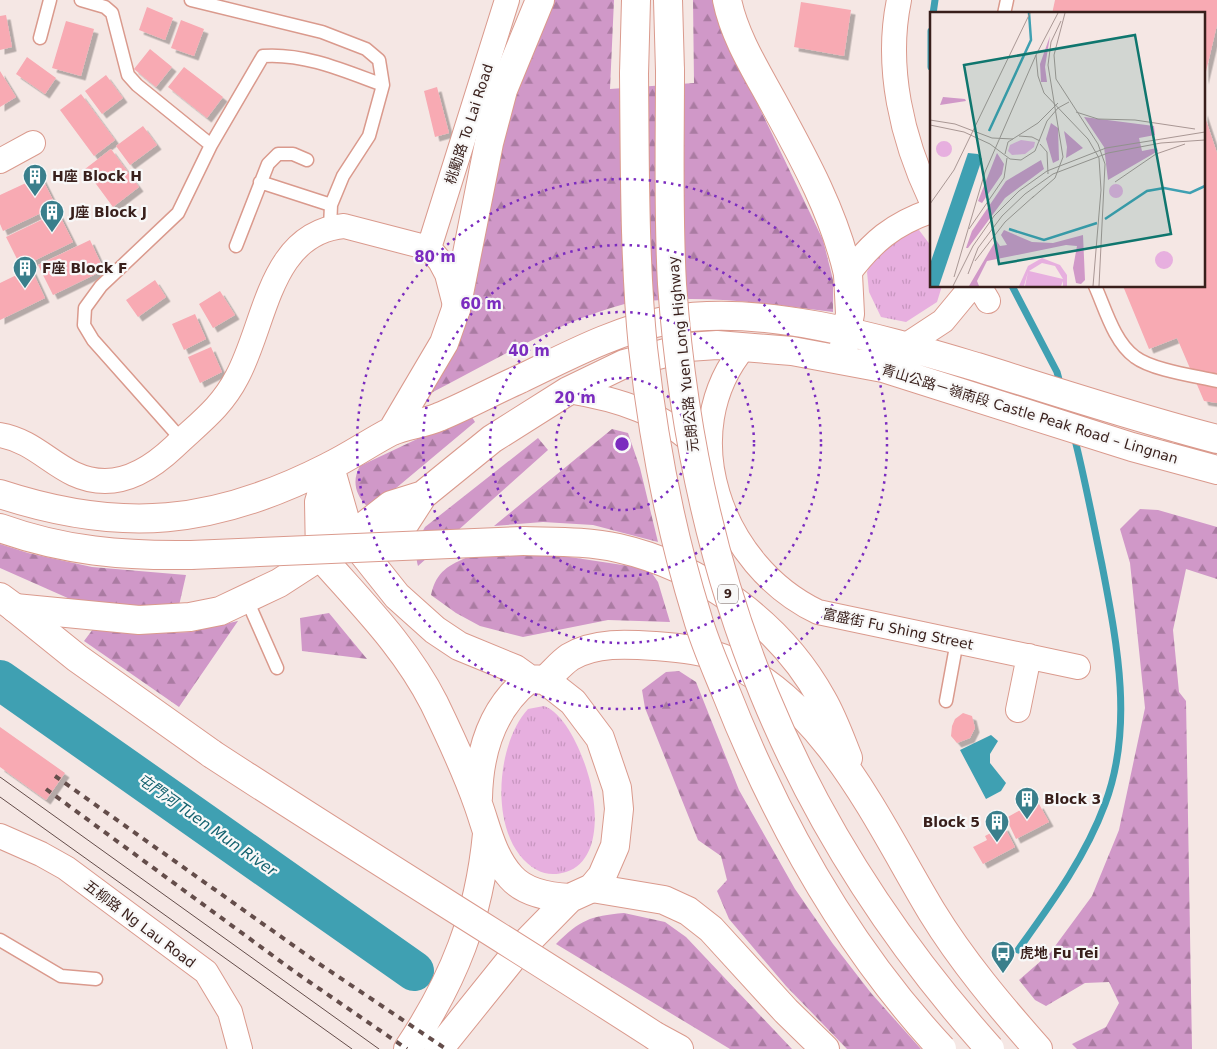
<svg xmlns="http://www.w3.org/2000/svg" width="1217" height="1049" font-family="'DejaVu Sans','Noto Sans TC',sans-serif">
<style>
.grass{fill:url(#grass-tufts)}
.forest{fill:url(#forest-firs)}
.water{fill:#3fa0b2}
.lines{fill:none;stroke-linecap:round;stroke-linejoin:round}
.stream{stroke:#3fa0b2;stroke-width:7}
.river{stroke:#3fa0b2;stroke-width:40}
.building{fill:#f8aab3;filter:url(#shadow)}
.lane-casing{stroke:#da9a8d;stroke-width:15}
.street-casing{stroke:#da9a8d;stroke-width:26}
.secondary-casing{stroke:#da9a8d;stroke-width:30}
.primary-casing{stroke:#da9a8d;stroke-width:30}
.highway-casing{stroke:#da9a8d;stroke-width:30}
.lane{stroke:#fff;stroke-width:12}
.street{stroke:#fff;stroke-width:24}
.secondary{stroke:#fff;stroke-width:28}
.primary{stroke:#fff;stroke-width:28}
.highway{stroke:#fff;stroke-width:28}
.tram{stroke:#644d4a;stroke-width:1}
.rail{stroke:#644d4a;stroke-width:4;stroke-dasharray:6 6;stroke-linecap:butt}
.highway-bridge-casing{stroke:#da9a8d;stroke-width:30;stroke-linecap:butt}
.highway-bridge{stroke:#fff;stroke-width:28}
.ring{fill:none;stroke:#7b2cbf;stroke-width:2.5;stroke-dasharray:2.5 5}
.labels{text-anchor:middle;stroke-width:4.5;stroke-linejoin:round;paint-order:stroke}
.shield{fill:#f8f8f8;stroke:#72605d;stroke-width:1}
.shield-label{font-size:12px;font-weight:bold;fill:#381f1b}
.street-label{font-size:14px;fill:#381f1b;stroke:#f8f8f8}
.poi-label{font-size:14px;font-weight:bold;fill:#381f1b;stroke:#f8f8f8;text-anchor:start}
.water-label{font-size:15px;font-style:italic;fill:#14626f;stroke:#f8f8f8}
.inset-river{fill:none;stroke:#3fa0b2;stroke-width:2.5}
.inset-road{fill:none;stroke:#a99794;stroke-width:1}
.view{fill:#0f766e;fill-opacity:0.15;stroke:#0f766e;stroke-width:2.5}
.inset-edge{fill:none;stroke:#381f1b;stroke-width:2.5}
.centre{fill:#7b2cbf;stroke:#f8f8f8;stroke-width:2.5}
.ring-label{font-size:15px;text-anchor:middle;font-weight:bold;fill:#7b2cbf;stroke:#f8f8f8;stroke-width:4.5;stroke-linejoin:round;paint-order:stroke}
</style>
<defs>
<pattern id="grass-tufts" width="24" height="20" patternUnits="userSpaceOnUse" patternTransform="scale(1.25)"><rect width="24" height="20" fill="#e7afdf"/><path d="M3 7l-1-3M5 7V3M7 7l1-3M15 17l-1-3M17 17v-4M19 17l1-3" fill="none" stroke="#c796bf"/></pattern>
<pattern id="forest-firs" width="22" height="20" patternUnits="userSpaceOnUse" patternTransform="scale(1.25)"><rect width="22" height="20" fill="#d098c8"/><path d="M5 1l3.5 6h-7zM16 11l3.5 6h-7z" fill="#aa7ba2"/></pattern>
<filter id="shadow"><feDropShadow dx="4.5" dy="4.5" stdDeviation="0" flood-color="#0004"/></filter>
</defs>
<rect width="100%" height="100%" fill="#f5e7e4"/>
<!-- grass -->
<path class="grass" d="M919,230L931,246V286H942L937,302L906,322L881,317L869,292L867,272L878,249L903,232Z
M544,706C566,714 582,753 588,774C597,803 603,860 566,872C557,875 545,875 537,870C488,843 494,746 528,709Z"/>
<!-- forest -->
<path class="forest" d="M554,0H614L610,89L694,83L693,0H715L749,86L823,240L833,280V312C776,305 719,296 662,300C651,301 639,300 628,303C558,321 494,361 431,393L453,355L471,309L504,134L523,76Z
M470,414L475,422L377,504L366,505C355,494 352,480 360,466Z
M612,429L628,433L640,468L658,542L593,525L543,522L494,526Z
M538,438L548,450L418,566C414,552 418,539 425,527Z
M1140,509L1158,510L1217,527V579L1186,569L1173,630L1179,692L1186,701L1192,1049H1077L1072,1044L1106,1027L1119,1003L1109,982L1085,983L1046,1006L1035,1000L1019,980L1050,953L1092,896L1119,830L1145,708L1130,563L1120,529Z
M0,544L28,553L92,567L186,575L178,610L119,609L70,599L0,568Z
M470,556H563L649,569L658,582L670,622L608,620L523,637L480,626L456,613L431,595C436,571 449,565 470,556Z
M329,613L367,659L302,651L300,618Z
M238,621L179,707L84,641L93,629L138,634L190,632Z
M679,671L696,682L739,790L795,889L833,944L871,993L921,1049H847L786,986L729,919L717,891L727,880L721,856L698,840L645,708L642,690L666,672Z
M624,913L665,922L686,937L792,1049H730L556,944C580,920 590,916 624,913Z"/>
<!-- water -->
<path class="water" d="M991,735L998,741L990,754V763L1006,783L1001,791L986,799L960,750Z"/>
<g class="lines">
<!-- stream -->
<path class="stream" d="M933,14L935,0
M931,31V67
M1012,286L1057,372L1061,387
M1018,950C1051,904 1085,858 1105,804C1134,727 1117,643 1102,565C1093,522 1085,479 1074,436"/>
<!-- river -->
<path class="river" d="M0,680L414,971"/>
</g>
<!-- building -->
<path class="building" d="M1055,0H1217V25L1204,80L1203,14H1052Z
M801,2L851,10L844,56L794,47Z
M147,7L173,18L165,40L139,30Z
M6,15L12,47L0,50V16Z
M181,20L204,29L194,56L171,48Z
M66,21L94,29L81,76L52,68Z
M150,49L172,67L156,87L134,69Z
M27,57L56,78L45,94L16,74Z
M184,67L223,97L207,118L168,87Z
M0,71L16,97L0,107Z
M106,75L123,98L102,114L85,91Z
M437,87L449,133L435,137L424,91Z
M81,94L115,140L94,156L60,110Z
M1203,111L1217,153V403L1204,401L1177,338L1149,349L1123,286H1203Z
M143,126L157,145L130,165L116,146Z
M111,149L139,187L113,207L85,169Z
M41,176L56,206L3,231L0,224V195Z
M58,212L73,242L21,267L6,237Z
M90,240L104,270L53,295L38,265Z
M31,268L45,298L0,320V283Z
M155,280L166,297L138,317L126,300Z
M220,291L235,315L213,328L199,304Z
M195,314L206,339L184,350L172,324Z
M211,347L222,372L200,383L188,357Z
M963,713L972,716L975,728L970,738L957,743L951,736L952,726L955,719Z
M0,727L65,773L46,800L0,767Z
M1039,804L1049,822L1016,839L1006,818L1024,808L1025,811Z
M1004,826L1015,847L983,864L973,847L987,840L985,836Z"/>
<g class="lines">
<defs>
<path id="lane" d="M81,0L105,7L112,13L128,75L137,85L211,145
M191,0L322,32L366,49L379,60L383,85L369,136L343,176L331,205L330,228
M1004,14L1007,0
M40,38L50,0
M260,182L331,205
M236,246L268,164L278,154H293L307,160
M1095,286C1105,308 1114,342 1135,357C1152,370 1195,376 1217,381
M182,440L93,340L84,325L85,308L101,286L178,213L211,145L263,56C305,53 345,71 383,85
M247,600L277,668
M946,701L957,641
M0,940L61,976L96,979"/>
<path id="street" d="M899,0C885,67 902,139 931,200
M0,161L33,143
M429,248L507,0
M848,274C872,242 893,224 931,211
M979,286L988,301
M745,346C672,432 721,566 818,612L1078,667
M905,346L943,321L972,286
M568,391C617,399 665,413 700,450
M0,435C42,442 61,481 105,481C131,481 156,464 174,447C199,423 221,408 237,377C266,324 269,233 344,226L429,248L440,261L447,274L456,309
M1018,710L1029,656
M0,836L41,854L66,868L206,972L230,1012L240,1049"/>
<path id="secondary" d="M843,351L850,314L848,274
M392,431L444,343L456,309
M330,467L350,537L397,596L435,630L459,646L515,669L529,679L545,680L573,702L600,738L617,788L619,809L615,846L602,876L592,888L570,898L517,952L439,1049
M330,467L319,502L320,556C362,604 405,646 434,703C450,736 466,770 478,804C487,829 492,856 511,877C525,893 549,897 570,898
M0,494C122,534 214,525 328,467C349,457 369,443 390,432C405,425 423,424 439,417C466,406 493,391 520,379C568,356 616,330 669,320C765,303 885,340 977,367C1057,392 1136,418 1217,439
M368,558L403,526L423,495
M15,608L139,620L190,617L220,611L279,583L350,537L391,505L423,495L492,439L568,391L624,364L688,347L717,345L792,351L883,368L1132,447L1217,470
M478,798C479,751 492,708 529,679
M408,1049C454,980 479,917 487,834"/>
<path id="primary" d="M0,597L15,608"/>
<path id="highway" d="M668,0L670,71
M727,0C734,35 755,69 772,100C802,155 834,212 848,274
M634,74L636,0
M456,309L489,143L503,90L540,0
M0,528C64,551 123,556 191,555
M523,541C554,542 587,541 618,548C702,567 780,623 822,699C833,718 840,738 848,758
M15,608L77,658L212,754
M545,680C553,673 561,663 570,657C595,642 627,644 655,646C680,648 706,650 729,661C828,707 879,824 932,912C962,961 1000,1006 1038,1049
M592,888L664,900L688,911L711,929L786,1011L825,1049
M655,1036L679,1049"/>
</defs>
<!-- lane casing -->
<use href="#lane" class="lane-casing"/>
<!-- street casing -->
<use href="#street" class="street-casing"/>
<!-- secondary casing -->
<use href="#secondary" class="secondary-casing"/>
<!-- primary casing -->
<use href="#primary" class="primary-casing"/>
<!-- highway casing -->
<use href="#highway" class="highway-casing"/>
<!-- lane -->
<use href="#lane" class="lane"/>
<!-- street -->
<use href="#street" class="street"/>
<!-- secondary -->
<use href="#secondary" class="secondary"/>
<!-- primary -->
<use href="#primary" class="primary"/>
<!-- highway -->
<use href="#highway" class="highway"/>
<!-- tram -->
<path class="tram" d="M0,777L379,1049
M0,797L352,1049"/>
<!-- rail -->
<path class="rail" d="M55,776L318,963L446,1049
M46,789L295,972L407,1049"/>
<defs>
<path id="highway-bridge" d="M670,71C670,142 668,213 672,284C693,580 791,827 990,1049
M634,74C635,165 634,257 643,348C653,438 670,529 697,616C704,641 715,666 725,690C776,820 846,946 942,1049
M191,555L523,541
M212,754C359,850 508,941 655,1036"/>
</defs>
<!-- highway-bridge casing -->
<use href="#highway-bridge" class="highway-bridge-casing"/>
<!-- highway-bridge -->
<use href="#highway-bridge" class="highway-bridge"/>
</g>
<!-- distance rings -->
<g class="ring">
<circle cx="622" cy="444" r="66"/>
<circle cx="622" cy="444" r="132"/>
<circle cx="622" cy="444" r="199"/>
<circle cx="622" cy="444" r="265"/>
</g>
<!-- icons -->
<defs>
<symbol id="building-pin" viewBox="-11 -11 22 30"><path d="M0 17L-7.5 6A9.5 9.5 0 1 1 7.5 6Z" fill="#3a7f8c" stroke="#f8f8f8"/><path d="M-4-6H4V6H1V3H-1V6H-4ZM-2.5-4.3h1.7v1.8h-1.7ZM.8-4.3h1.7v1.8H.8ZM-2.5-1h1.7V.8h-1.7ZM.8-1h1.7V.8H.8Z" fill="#fff"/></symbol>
<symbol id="bus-pin" viewBox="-11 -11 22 30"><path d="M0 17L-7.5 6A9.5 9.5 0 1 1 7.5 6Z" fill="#3a7f8c" stroke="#f8f8f8"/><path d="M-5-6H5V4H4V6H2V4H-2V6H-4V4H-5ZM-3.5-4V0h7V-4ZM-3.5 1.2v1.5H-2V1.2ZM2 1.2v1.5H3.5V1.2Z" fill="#fff"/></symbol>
</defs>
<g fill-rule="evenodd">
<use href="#building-pin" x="21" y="162" width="28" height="38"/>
<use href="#building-pin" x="38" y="198" width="28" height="38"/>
<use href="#building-pin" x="11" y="254" width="28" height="38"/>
<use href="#building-pin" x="1013" y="785" width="28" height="38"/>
<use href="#building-pin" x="983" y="808" width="28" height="38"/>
<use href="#bus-pin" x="989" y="939" width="28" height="38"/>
</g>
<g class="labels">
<!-- shield labels -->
<rect class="shield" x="718" y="584.5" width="20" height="19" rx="4"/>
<g class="shield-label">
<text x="728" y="598">9</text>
</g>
<!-- street labels -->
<g class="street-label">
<text transform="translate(469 124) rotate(-72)" y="5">桃勵路 To Lai Road</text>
<text transform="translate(683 354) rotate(-96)" y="5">元朗公路 Yuen Long Highway</text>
<text transform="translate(1030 414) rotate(17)" y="5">青山公路－嶺南段 Castle Peak Road – Lingnan</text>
<text transform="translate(898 629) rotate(12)" y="5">富盛街 Fu Shing Street</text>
<text transform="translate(140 924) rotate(37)" y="5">五柳路 Ng Lau Road</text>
</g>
<!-- poi labels -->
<g class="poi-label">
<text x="52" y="181">H座 Block H</text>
<text x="70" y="217">J座 Block J</text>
<text x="42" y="273">F座 Block F</text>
<text x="1044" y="804">Block 3</text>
<text x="980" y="827" text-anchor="end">Block 5</text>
<text x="1020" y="958">虎地 Fu Tei</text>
</g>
<!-- water labels -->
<g class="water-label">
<text transform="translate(207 825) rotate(35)" y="5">屯門河 Tuen Mun River</text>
</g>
</g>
<!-- overview -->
<g transform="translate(930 12)">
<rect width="275" height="275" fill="#f5e7e4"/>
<path d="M91,128L105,130L104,135L95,142L82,143L78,139L80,133ZM179 179a7 7 0 1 1 14 0a7 7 0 1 1-14 0Z" fill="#e7afdf"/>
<path d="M120,24L115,55L117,70H111L110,52ZM13,85L35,87L36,89L10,93ZM154,105L224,114L225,123L209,126L212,139L227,136L228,139L178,168L174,135ZM121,111L128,116L129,148L123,151L116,127ZM134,119L153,136L136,146L137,135ZM67,141L74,152L72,162L52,191L48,189ZM111,148L114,157L75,186L38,236H36L42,219L76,169ZM74,218L102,230L123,231L153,223L155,268L151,272L146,271L143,256L147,234L136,233L57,249L47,269L49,274H39L66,228L70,234L77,233L71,223Z" fill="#d098c8"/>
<path d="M6 137a8 8 0 1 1 16 0a8 8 0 1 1-16 0ZM225 248a9 9 0 1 1 18 0a9 9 0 1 1-18 0ZM112,246L130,253L137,263V274H133V269L131,274H95L98,260L94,274H89L98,254ZM112,251L125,254L133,267L99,259Z" fill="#e7afdf" fill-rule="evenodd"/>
<path d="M38,141L48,142L52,147L9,274H0V252Z" fill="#3fa0b2"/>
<path class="inset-river" d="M59,119L101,28L99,1M175,207L217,179L234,176L260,181L275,174M79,217L114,228L167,211"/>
<path class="inset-road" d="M128,1L106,43L108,64L114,81L158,127L169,146L171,178L163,274M135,1L124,43L126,67L168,132L175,152L169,274M146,100L168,107M168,107L205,108L265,117M0,108L25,112L62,126L83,127M0,113L34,120L60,132L80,147L91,148L105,139L117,109L128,96L139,90M89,124L102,125L110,129M110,132L117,140L118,162M75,142L78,130L108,111L128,91M185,170L226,142L255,132M102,186L125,166L133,145L118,53L121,30L131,9M0,192L24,158L100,1M39,217L74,166L77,146M45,249L75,210L104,184M38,262L48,236L72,204L95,182L123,162L178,141L231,131L275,128M24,265L55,160L106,43M23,274L43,234L64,204L89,179L117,159L176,136L275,120"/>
<path class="view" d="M205,23L241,222L69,252L34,53Z"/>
<rect width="275" height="275" class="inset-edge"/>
</g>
<circle cx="622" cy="444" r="8" class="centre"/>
<g class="ring-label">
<text x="435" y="262">80 m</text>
<text x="481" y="309">60 m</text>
<text x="529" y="356">40 m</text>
<text x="575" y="403">20 m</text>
</g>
</svg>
